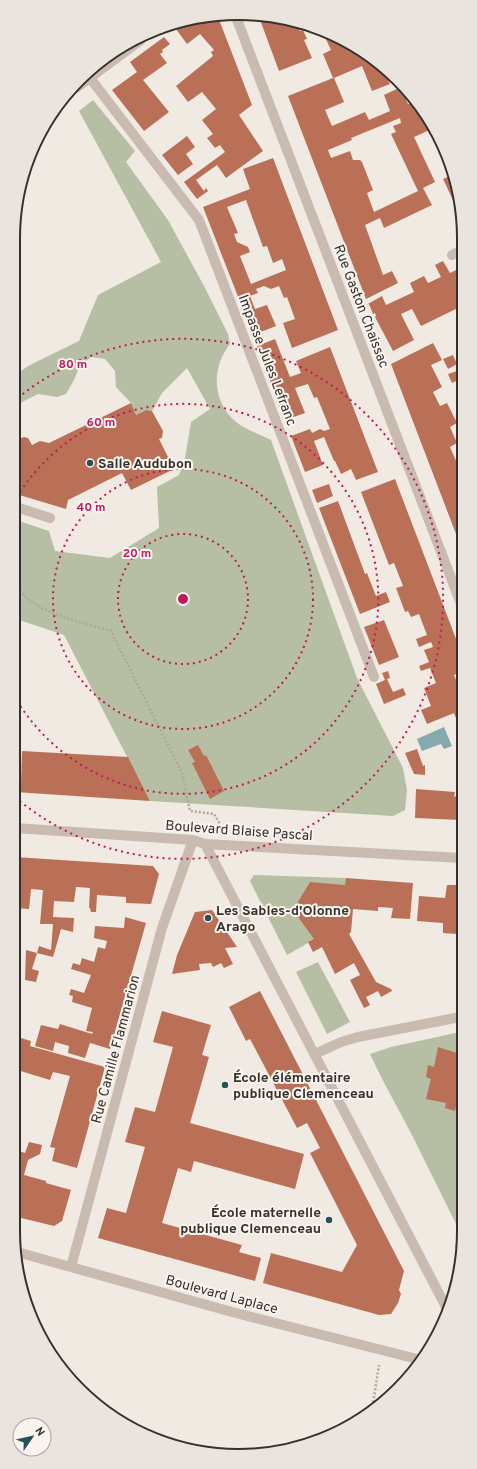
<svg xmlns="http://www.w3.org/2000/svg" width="477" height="1469" font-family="Overpass,sans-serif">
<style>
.green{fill:#b6bfa3}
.water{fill:#83aaac}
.building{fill:#ba7057;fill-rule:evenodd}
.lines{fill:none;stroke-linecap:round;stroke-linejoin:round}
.path{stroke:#b4a599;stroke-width:2.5;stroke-dasharray:2 2;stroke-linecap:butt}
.service{stroke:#c9bbaf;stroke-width:10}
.minor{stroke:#c9bbaf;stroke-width:10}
.ring{fill:none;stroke:#c2185b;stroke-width:2;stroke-dasharray:2 4}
.poi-dot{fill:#255256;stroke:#f9f4ee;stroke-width:1.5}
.labels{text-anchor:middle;stroke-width:4;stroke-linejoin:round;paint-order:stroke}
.street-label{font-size:14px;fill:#38302c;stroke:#f9f4ee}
.poi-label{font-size:14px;font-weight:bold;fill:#38302c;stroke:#f9f4ee;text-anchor:start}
.rim{fill:none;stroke:#38302c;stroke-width:2}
.centre{fill:#c2185b;stroke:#f9f4ee;stroke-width:2}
.ring-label{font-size:12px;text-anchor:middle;font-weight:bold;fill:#c2185b;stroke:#f9f4ee;stroke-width:4;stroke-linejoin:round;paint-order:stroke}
</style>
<rect width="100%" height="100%" fill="#f1eae2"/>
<!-- green -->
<path class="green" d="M93,100L135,151L126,162L168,220L204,286L228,334L230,344C211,368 212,401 236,422C246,430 260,434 271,440L357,678L403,768L407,790L405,810L393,816L150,801L64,635L16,619V520L49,531L55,551L110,558L159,528L157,487L179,475L185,458L191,422L210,409L187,368L162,393L152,411L146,410L136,415L131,403L116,387L115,371L105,359L91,357L79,367L75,378L66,394L57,397L38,394L16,405L17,374L28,366L79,341L98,295L161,262L79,111Z
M254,875L346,878L343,923L287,955L250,881Z
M318,962L350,1022L327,1034L296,972Z
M460,1032V1232L412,1135L380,1075L370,1054L391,1047Z"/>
<!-- water -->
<path class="water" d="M444,727L452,746L444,749L441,744L422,751L417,739Z"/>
<!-- building -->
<path class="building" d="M195,17H218L252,105L239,115L263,151L226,178L217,165L196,180L204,191L206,188L208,191L197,199L184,182L225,152L220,145L215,148L207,138L213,134L202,120L216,109L202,92L188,102L176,86L213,56L211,52L214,50L200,34L187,44L176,29L187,21Z
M259,17H283L297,23L300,31L303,30L307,39L304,40L312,58L279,71Z
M323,33L351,43L367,56L370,63L373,61L389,74L386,75L390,84L372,91L362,66L334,78L344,102L325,110L332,126L365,112L369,120L390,111L384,95L401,87L408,104L415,101L434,128L414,137L435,182L423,188L432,205L384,228L380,218L365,225L383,275L392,271L398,283L366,299L288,96L333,78L323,54L331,50ZM400,118L401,123L393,126L396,132L391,134L418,191L374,212L367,193L373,190L362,162L360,160H353L350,151L331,158L328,150L352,140L351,138Z
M164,37L170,44L162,50L163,52L160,54L167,63L143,80L169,112L144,131L112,90L137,72L130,62Z
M187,136L195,147L186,154L193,164L178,175L162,155Z
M273,158L338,330L292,348L283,323L295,319L287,297L284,298L279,286L271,289L264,286L256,289L258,293L250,296L255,309L267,305L276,326L253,335L203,207L250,189L243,169ZM246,200L263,247L267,246L273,263L282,259L286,270L251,284L240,256L250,252L248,247L237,242L234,234L238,233L227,207Z
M452,175L462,209V211L459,213L443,179Z
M443,261L450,273L462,267V306L421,326L412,309L401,314L414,340L393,351L375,317L376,316L375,313L373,314L369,304L366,305L382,296L386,305L414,292L410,283L424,276L428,283L441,277L435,265Z
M275,339L290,377L301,373L296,361L330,347L378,472L356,480L351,469L341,474L335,461H334L324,437L314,441L323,465L305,472L291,436L310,429L312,433L320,429L324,431L330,429L317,397L314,398L308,384L295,388L305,413L285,420L257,346Z
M433,343L442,360L431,365L442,387L433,392L440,406L447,403L457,423L450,427L457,443L450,447L457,463L461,461V547L391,364Z
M453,355L457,364L448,369L443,359Z
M460,370L462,378L452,383L448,374Z
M131,403L136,415L146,410L152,411L163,431L162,438L159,439L174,469L131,490L122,473L68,500L66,509L16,494V453L21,451L16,443L18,439L24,437L28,438L32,445L40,441L49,443Z
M395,479L461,652V672L454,675L461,692V731L454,713L427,724L421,710L431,706L424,688L436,683L430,668L421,671L419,666L429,662L424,650L433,647L431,642L419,647L416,639L427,635L419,614L411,617L408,611L405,612L396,588L403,586L394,563L389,565L361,492Z
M329,484L333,496L317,503L312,490Z
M338,501L365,574L367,573L376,596L386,592L390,602L360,614L319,508Z
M384,620L399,657L379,665L364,627Z
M388,671L390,678L387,679L393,692L403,688L406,695L384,704L376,684L385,680L382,673Z
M198,745L204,756L206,755L224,791L210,799L192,763L195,762L188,750Z
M417,749L423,766L425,765V775L414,774L405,753Z
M22,751L128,757L150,801L15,792V781L21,782Z
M461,761V766L456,768V763Z
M416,789L455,792L454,797L458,795V800H461V820L415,818Z
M15,857L153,866L159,874L151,904L126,903V897L97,895L96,912H91L90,908H89L90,888L76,887L74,902L54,901L53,917L74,918L73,932L61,929L53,957L37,953L39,946L51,950L53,924H40L43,890L31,889L29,909L14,908Z
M346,878L413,883L410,919L391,918L393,908L378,907V911L353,909L351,932L349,934L376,982L391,989L392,991L381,997L378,991L366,997L370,1005L364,1008L350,980L360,975L354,963L335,974L322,947L313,952L308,942L314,939L293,910L310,882L345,885Z
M447,885H461L460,930H457V934L443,933V923L417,921L419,896L445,898Z
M212,910L237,947L225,948L233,964L224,968L221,963L213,967L211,963L199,964L200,970L172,974L177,955L195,912Z
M125,917L146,923L110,1049L90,1043L85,1058L68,1053L69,1046L55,1042L53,1051L35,1046L41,1025L58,1029L60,1024L92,1034L93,1032L86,1031L92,1008L72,1002L73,996L69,995L71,989L84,993L91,975L71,969L73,963L80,965L82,958L94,962L98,947L105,949L107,941L94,938L95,926L124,928Z
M26,950L37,953L32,969L39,971L36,982L25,980Z
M260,991L404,1271L399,1290L401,1294L398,1303L391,1314L379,1315L263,1283L271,1253L342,1272L357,1245L310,1153L320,1148L307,1123L297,1128L250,1039L246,1041L229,1007Z
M162,1011L211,1025L202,1055L209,1057L190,1123L304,1154L295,1189L194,1161L191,1172L178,1168L162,1223L242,1245L239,1252L261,1258L255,1281L98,1238L107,1208L126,1213L145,1147L125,1142L135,1107L155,1112L173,1047L153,1042Z
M14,1036L31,1041L30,1046L105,1067L77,1168L52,1161L55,1148L50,1147L70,1076L53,1072L50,1080L14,1069Z
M438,1047L457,1053L459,1047L460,1048V1108L456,1107L455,1111L445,1108L446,1103L426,1099L431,1079L426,1077L428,1065L434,1067Z
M29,1142L42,1145L40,1154L28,1160L24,1175L46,1181V1183L71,1190L62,1221L54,1226L13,1216V1149L25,1153Z"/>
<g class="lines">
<!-- path -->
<path class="path" d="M16,583C19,589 22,594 27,598C50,617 83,622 111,631L182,773L190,811L214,814L220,824
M372,1410L379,1365"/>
<!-- service -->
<path class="service" d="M16,507L50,518
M315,1054L341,1042L358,1037L460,1017"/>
<!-- minor -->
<path class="minor" d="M236,17L461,604
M90,78L199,220L374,677
M76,88L141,40
M452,255L462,250
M15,828L193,840L205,844L461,858
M205,844L446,1307
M17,1252L232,1312L421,1360
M71,1267L162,928L193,840"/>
</g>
<!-- distance rings -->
<g class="ring">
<circle cx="183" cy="599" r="65"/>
<circle cx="183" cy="599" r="130"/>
<path d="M17 497A195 195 0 1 1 16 699"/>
<path d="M18 398A260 260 0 1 1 16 798"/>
</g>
<!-- markers -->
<g class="poi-dot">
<circle cx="90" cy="463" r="4"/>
<circle cx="208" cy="918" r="4"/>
<circle cx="225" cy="1085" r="4"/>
<circle cx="329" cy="1220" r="4"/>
</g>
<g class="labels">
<!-- street labels -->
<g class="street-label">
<text transform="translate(362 306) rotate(69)" y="5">Rue Gaston Chaissac</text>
<text transform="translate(268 360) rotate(69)" y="5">Impasse Jules Lefranc</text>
<text transform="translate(239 830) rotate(4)" y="5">Boulevard Blaise Pascal</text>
<text transform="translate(115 1049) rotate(-75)" y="5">Rue Camille Flammarion</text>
<text transform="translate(222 1294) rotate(15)" y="5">Boulevard Laplace</text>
</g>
<!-- poi labels -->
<g class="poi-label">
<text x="98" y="468">Salle Audubon</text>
<text x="216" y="915">Les Sables-d'Olonne<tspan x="216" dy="16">Arago</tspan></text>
<text x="233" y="1082">École élémentaire<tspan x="233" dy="16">publique Clemenceau</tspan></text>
<text x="321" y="1217" text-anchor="end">École maternelle<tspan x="321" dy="16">publique Clemenceau</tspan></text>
</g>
</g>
<!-- crop -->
<path d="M0 0H477V1469H0ZM238 20H239A218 218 0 0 1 457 238V1231A218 218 0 0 1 239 1449H238A218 218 0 0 1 20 1231V238A218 218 0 0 1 238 20Z" fill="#eae4de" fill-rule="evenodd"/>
<path class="rim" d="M238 20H239A218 218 0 0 1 457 238V1231A218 218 0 0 1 239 1449H238A218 218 0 0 1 20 1231V238A218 218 0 0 1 238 20Z"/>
<circle cx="183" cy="599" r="6" class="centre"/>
<g class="ring-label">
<text x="73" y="368">80 m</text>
<text x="101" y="426">60 m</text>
<text x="91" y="511">40 m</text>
<text x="137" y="557">20 m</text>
</g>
<!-- north arrow -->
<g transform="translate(32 1437) rotate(56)"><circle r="19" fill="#f9f4ee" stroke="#aca6a0"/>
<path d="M0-3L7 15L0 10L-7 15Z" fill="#255256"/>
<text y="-6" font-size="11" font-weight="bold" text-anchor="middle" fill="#38302c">N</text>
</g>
</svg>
